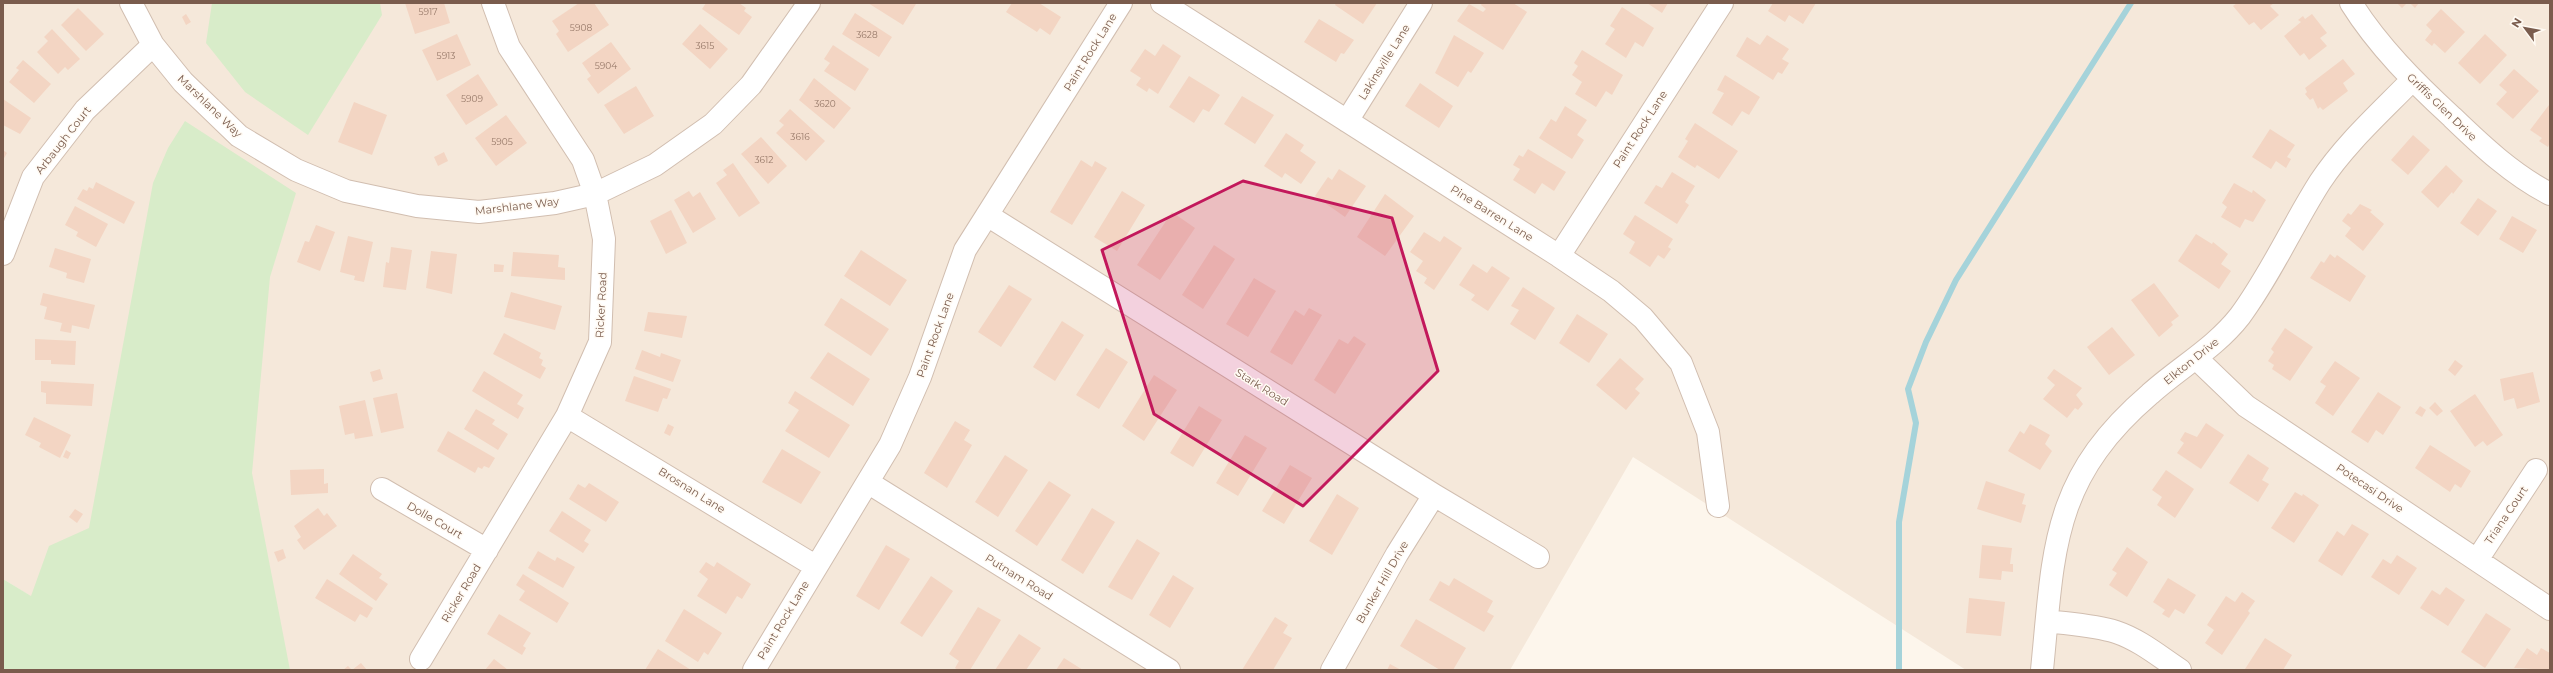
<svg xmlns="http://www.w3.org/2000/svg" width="2553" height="673" font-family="Montserrat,sans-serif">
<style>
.residential{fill:#f5e8da}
.green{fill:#d8ecc9}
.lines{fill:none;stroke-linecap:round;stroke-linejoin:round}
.stream{stroke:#a5d3da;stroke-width:6}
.building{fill:#f3d5c3}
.minor-casing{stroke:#d1beb0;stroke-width:24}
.minor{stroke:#fff;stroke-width:22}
.marked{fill:#c2185b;fill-opacity:0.2;stroke:#c2185b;stroke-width:3;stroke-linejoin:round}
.labels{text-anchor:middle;stroke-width:3;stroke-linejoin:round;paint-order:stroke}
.number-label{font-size:9px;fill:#987a6a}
.street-label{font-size:11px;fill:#7a5c4d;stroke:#fffaf3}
</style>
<rect width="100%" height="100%" fill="#fdf6ec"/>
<!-- residential -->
<path class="residential" d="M3,3H2550V670H1966L1633,457L1510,670H149L3,579Z"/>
<!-- green -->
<path class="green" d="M212,3H380L382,15L308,135L245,92L206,43Z
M185,121L296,193L270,277L252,473L290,670H3V579L31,596L49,546L89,528L153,183L168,148Z"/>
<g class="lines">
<!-- stream -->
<path class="stream" d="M1899,670V522L1916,423L1908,389L1926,342L1956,280L2131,3"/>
</g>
<!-- building -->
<path class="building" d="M405,3H444L450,23L415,34Z
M579,3H594L609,25L568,52L556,34L559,31L552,21Z
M706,3H739L746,8L744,11L752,17L739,35L702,9Z
M868,3H914L916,4L903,25Z
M1012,3H1039L1061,17L1050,35L1040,28L1037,32L1006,12Z
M1336,3H1377L1363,24L1335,5Z
M1482,3H1513L1527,12L1503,50L1457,21L1469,4L1483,12L1486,9L1481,5Z
M1647,3H1668L1662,13Z
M1773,3H1816L1803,24L1789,15L1785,22L1768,11Z
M2237,3H2274L2270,6L2279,15L2261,30L2254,22L2249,25L2233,6Z
M2397,3H2407L2402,8Z
M2410,3H2419L2415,8Z
M1622,7L1654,28L1643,47L1635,42L1626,58L1605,44L1615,29L1610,26Z
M78,8L104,34L86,51L61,25Z
M2441,9L2465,32L2445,53L2434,43L2432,46L2425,40L2432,31L2426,25Z
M855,13L892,37L879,57L842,34Z
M186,14L191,22L186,25L182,17Z
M2312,14L2327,33L2320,38L2327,46L2309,60L2304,53L2300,56L2284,36L2301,22L2298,20L2303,16L2305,19Z
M1319,19L1354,40L1344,54L1341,53L1336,62L1304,42Z
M700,24L728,49L710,69L682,44Z
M52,29L80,59L68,70L65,67L58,74L37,52L48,41L44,37Z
M457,34L471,65L437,81L422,50Z
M2485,34L2507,55L2480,84L2458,63Z
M1454,35L1484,53L1471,73L1468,71L1458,87L1435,73Z
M1767,35L1789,49L1782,59L1789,63L1782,74L1778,72L1773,80L1736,56L1747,37L1760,45Z
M611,42L631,69L598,94L587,79L591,76L582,63Z
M1163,44L1181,56L1158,94L1149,88L1147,92L1136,85L1141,78L1130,71L1145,49L1155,56Z
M833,45L869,69L855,91L824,71L830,63L824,59Z
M1582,50L1623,75L1612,95L1606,91L1596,107L1575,94L1582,82L1572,75L1578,66L1574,63Z
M2343,59L2355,74L2343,83L2348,91L2323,110L2320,107L2318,109L2313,98L2310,100L2305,94L2307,92L2305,88Z
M23,60L51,84L34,103L9,82L19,70L16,68Z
M2514,69L2539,91L2513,119L2496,104L2507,92L2499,85Z
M478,74L498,105L466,125L446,95Z
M1725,75L1760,97L1749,115L1742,111L1732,126L1712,113L1724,93L1717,90Z
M1189,76L1220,95L1209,112L1203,109L1194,123L1169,107Z
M814,78L851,108L834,129L799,100Z
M1420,83L1453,106L1439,128L1405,106Z
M636,86L654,116L624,134L604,105Z
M1242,96L1274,115L1255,144L1224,124Z
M3,99L31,118L20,134L3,125Z
M354,102L387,115L372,155L338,142Z
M2549,105L2550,143L2548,147L2539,141L2542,138L2530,130Z
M1565,106L1587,120L1577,135L1584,140L1572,159L1539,138L1551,119L1556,122Z
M790,109L825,141L806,161L776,133L784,125L779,121Z
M506,115L527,143L496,166L475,138Z
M1695,123L1738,151L1719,179L1697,165L1695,168L1678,157L1688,141L1685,139Z
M2270,129L2295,145L2287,157L2291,159L2286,168L2276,161L2271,169L2252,157Z
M1286,133L1304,145L1300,151L1316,162L1301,184L1285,173L1282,178L1264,166Z
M2413,135L2430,150L2408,175L2391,160Z
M761,137L787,166L768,184L741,154Z
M1528,149L1566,172L1554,191L1542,183L1535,194L1513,180L1520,169L1513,165L1519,155L1523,157Z
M3,150L7,153L3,160Z
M444,152L448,161L438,166L434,157Z
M1081,160L1092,167L1095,161L1107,168L1072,225L1050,212Z
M733,163L760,203L739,217L716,183L727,175L723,170Z
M2446,165L2463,181L2453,194L2452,192L2438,208L2421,192Z
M1339,169L1366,186L1345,217L1315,196L1328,177L1332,180Z
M1672,172L1695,186L1685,202L1689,205L1677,224L1644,203L1656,185L1662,188Z
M96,182L135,202L124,224L77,199L83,189L87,191L89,187L93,189Z
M2234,183L2252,193L2253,190L2266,200L2253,222L2245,219L2240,228L2221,217L2227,207L2222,203Z
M689,191L693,197L700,192L716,219L693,233L674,200Z
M1122,191L1145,205L1117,251L1094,237Z
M1385,194L1414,216L1385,256L1357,237Z
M2478,198L2497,211L2478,236L2460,223Z
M2360,204L2372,210L2370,212L2384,224L2363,251L2345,236L2351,228L2342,221L2348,213L2351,215Z
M75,206L108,224L96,247L76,236L78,232L65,225Z
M671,210L687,243L666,254L650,221Z
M1172,212L1195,228L1160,280L1137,265Z
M1635,215L1673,239L1668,247L1671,249L1664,259L1658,255L1650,267L1629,253L1635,242L1623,234Z
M2512,216L2537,230L2523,253L2499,239Z
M316,225L335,232L320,271L297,262L305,241L309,242Z
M1424,232L1440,242L1444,236L1462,248L1434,290L1424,283L1427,278L1416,271L1423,261L1410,252Z
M2196,234L2212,244L2213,242L2228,254L2221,264L2231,271L2219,289L2178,261Z
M348,236L373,242L364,282L354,280L355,276L340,272Z
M1214,245L1235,259L1203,309L1182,295Z
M391,247L412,250L406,290L383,287L386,262L389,263Z
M55,248L91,259L84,283L66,278L67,273L49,267Z
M861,250L907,280L890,306L844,276Z
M431,251L457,254L452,294L426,288Z
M513,252L559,255L558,267L565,268V280L511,276Z
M2330,254L2335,258L2337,255L2366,276L2350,302L2310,278L2321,261L2324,263Z
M494,264L504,265L503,272H494Z
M1473,264L1487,273L1492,266L1510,278L1488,311L1471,300L1475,295L1459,285Z
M1254,278L1276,291L1248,337L1226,324Z
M2154,283L2179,316L2171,322L2173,325L2159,337L2131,300Z
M1009,285L1032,299L1001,347L978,332Z
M1523,287L1555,308L1535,340L1510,324L1519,310L1511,306Z
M511,292L562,306L555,330L504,317Z
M43,293L95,305L89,329L44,319L47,307L40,305Z
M841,298L889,329L871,356L824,325Z
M1309,308L1322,315L1292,365L1270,352L1295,310L1304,316Z
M648,312L687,316L682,338L644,331Z
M1577,314L1608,334L1589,363L1559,343Z
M1062,321L1084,335L1055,381L1033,367Z
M62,323L72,325L71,333L60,331Z
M2112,327L2135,355L2109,375L2087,347Z
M2285,328L2313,347L2290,381L2272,369L2274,365L2268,361L2274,352L2271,349Z
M504,333L541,353L539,358L543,360L541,365L546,368L540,379L493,354Z
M1354,336L1366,344L1335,394L1314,380L1339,339L1348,344Z
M35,339L76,341L75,365L51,364V360H35Z
M1106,348L1128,362L1099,409L1076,395Z
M642,350L660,357L661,353L681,360L673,382L635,369Z
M828,352L870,379L853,406L810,378Z
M1620,358L1644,379L1635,389L1640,393L1626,410L1596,385Z
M2455,360L2463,366L2455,376L2448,370Z
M2335,361L2360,378L2333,416L2315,403L2326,386L2320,382Z
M380,369L383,379L373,382L370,372Z
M2054,369L2082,388L2076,395L2083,404L2078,410L2075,408L2067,418L2043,399L2055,385L2047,378Z
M484,371L523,395L517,404L524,408L518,419L472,391Z
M2533,372L2540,402L2517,409L2514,398L2504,401L2500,379Z
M1154,375L1177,390L1144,441L1122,426Z
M634,376L671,389L667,399L663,398L658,412L625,401Z
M41,381L94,384L92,406L46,404V393L41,392Z
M795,391L850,425L829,458L785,431L799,410L788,403Z
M2378,392L2401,407L2383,435L2376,430L2368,443L2351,432Z
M397,393L404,428L381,433L373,398Z
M2475,394L2503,435L2487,446L2483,441L2475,447L2450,411Z
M365,400L373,436L355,439L354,433L345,435L339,406Z
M2435,402L2443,411L2437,416L2429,408Z
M1199,406L1222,420L1193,467L1170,453Z
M2420,406L2426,410L2422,417L2415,413Z
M476,409L495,420L492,424L508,434L498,450L464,429Z
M34,417L71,435L60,458L39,447L41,443L25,435Z
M955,421L970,430L964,440L972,445L947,488L924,473Z
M2206,423L2224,435L2201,469L2177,453L2184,443L2180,440L2185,432L2197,437Z
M668,424L674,427L670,436L664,433Z
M2030,424L2050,435L2045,444L2052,451L2040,470L2008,451L2020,431L2024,434Z
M448,431L495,458L489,468L484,466L482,469L478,467L475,473L437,451Z
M1245,435L1267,448L1238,496L1216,483Z
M2430,445L2471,471L2461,488L2455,484L2450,492L2415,468Z
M782,449L821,472L801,504L762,482Z
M66,450L71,453L68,459L63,457Z
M2248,454L2269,468L2262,480L2269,484L2258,502L2229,483Z
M1005,455L1028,470L998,517L975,502Z
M1290,465L1312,478L1284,524L1262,511Z
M324,469V484L328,483V493L291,495L290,470Z
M2166,470L2194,489L2175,518L2157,505L2162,497L2152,490Z
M1049,481L1071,495L1037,546L1015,531Z
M1986,481L2025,494L2022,504L2026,505L2021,523L1977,509Z
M589,483L619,502L606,522L569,499L578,484L585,488Z
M2295,492L2302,496L2303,494L2319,505L2294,543L2271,528Z
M1337,494L1359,508L1332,555L1309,541Z
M318,508L324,516L327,513L337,526L304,550L297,540L301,537L294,526Z
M1092,508L1115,522L1083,574L1061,560Z
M75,509L83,514L77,523L69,517Z
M562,511L591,530L584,541L589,544L583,553L549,531Z
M2352,524L2369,534L2342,576L2318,561L2337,531L2344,536Z
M1137,539L1160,553L1132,600L1108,587Z
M886,545L910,559L879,610L856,596Z
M1982,545L2012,548L2010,564H2013V572L2002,571L2001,580L1979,578Z
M2127,547L2148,562L2127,597L2109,585L2117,573L2112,570Z
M283,549L286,558L278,562L274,552Z
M538,551L555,561L557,557L575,567L563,588L528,568Z
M353,554L382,574L379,578L388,584L376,601L339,574Z
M2397,555L2417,568L2399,595L2371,577L2383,559L2391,564Z
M706,562L714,567L717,562L751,584L742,599L737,596L726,614L697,596L708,579L699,572Z
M523,574L569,603L557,623L519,600L525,591L516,585Z
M1173,575L1194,588L1170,628L1149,615Z
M931,576L953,591L922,637L900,623Z
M1454,578L1493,601L1487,612L1494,616L1484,632L1429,600L1440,581L1449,586Z
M2168,578L2196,595L2184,614L2175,609L2169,618L2162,614L2165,610L2153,602Z
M327,579L373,608L367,618L360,614L355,622L315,598Z
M2446,587L2465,600L2448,626L2420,608L2432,590L2440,595Z
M2242,592L2255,601L2248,611L2250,613L2222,655L2205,643L2214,630L2207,625L2226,596L2235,602Z
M1969,598L2005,602L2001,636L1966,633Z
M978,607L1001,620L970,670H958L955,668L959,661L949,654Z
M684,609L722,633L708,655L704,652L698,662L665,641Z
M2486,613L2511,629L2485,668L2461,652Z
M499,614L531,633L523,646L526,648L522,655L487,634Z
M1275,617L1288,625L1283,633L1292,638L1273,670H1242Z
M1416,619L1466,648L1453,670H1440L1400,646Z
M1019,634L1041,648L1026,670H995Z
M2265,638L2292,655L2283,670H2247L2245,669Z
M2527,648L2537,655L2541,648L2550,653V670L2514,668Z
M658,649L691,670H645Z
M1064,658L1083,670H1056Z
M494,659L503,666L508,670H485Z
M361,663L367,670H352Z
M1390,664L1401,670H1387Z
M348,666L352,670H343Z"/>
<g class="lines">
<defs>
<path id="minor" d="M131,3L153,45L183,82L239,136L296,170L346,191L417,206L479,212L555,203L595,194L655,165L713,124L751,85L809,3
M1162,3L1559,256L1611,291L1643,318L1681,363L1708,432L1718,506
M2351,3C2378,46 2415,83 2452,117C2482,146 2513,175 2550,194
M1347,121L1421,3
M987,215L1434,495L1538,557
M3,254L33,177L85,110L153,45
M1559,256L1722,3
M2197,359L2246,406L2550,609
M567,416L815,566
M869,483L1169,670
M382,489L487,550
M2477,560L2536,470
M2047,621C2070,624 2094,625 2116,632C2140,640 2160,657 2180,670
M421,659L567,416L600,342L604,239L595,194L583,160L509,47L493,3
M754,670L890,445L920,377L965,250L1121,3
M1332,670L1397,554L1434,495
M2042,670C2054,549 2051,479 2150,394C2180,367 2215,348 2240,316C2271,274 2292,226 2320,182C2345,144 2380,113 2412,80"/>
</defs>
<!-- minor casing -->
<use href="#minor" class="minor-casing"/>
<!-- minor -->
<use href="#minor" class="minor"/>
</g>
<!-- marked area -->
<path class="marked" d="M1243,181L1392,218L1438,371L1303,506L1154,414L1102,250Z"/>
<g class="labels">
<!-- number labels -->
<g class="number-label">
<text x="428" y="15">5917</text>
<text x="581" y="31">5908</text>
<text x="867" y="38">3628</text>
<text x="705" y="49">3615</text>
<text x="446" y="59">5913</text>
<text x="606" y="69">5904</text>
<text x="472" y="102">5909</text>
<text x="825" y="107">3620</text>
<text x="800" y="140">3616</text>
<text x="502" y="145">5905</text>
<text x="764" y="163">3612</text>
</g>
<!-- street labels -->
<g class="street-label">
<text transform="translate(1090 52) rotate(-58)" y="4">Paint Rock Lane</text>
<text transform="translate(1384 62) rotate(-58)" y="4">Lakinsville Lane</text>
<text transform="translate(210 106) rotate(44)" y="4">Marshlane Way</text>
<text transform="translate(2442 107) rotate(44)" y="4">Griffis Glen Drive</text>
<text transform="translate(1640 129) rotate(-57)" y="4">Paint Rock Lane</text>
<text transform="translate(63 140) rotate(-52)" y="4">Arbaugh Court</text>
<text transform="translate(517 206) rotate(-7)" y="4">Marshlane Way</text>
<text transform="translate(1492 213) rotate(32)" y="4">Pine Barren Lane</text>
<text transform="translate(601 305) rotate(-87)" y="4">Ricker Road</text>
<text transform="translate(935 335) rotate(-70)" y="4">Paint Rock Lane</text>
<text transform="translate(2191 361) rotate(-39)" y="4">Elkton Drive</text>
<text transform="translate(1262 387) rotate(32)" y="4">Stark Road</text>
<text transform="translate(2370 488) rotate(34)" y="4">Potecasi Drive</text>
<text transform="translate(692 490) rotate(32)" y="4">Brosnan Lane</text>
<text transform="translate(2506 515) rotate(-56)" y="4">Triana Court</text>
<text transform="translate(435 520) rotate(30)" y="4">Dolle Court</text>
<text transform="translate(1019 577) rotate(32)" y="4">Putnam Road</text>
<text transform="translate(1382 582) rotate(-60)" y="4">Bunker Hill Drive</text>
<text transform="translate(461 593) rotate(-59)" y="4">Ricker Road</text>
<text transform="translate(783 620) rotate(-59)" y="4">Paint Rock Lane</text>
</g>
</g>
<!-- border -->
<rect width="2553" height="673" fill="none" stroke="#7a5c4d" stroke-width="8"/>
<!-- north arrow -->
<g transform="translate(2525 28) rotate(302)" stroke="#fffaf3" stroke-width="3" paint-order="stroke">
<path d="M0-3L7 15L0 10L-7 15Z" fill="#7a5c4d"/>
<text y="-6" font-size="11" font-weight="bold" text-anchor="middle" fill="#7a5c4d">N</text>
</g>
</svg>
